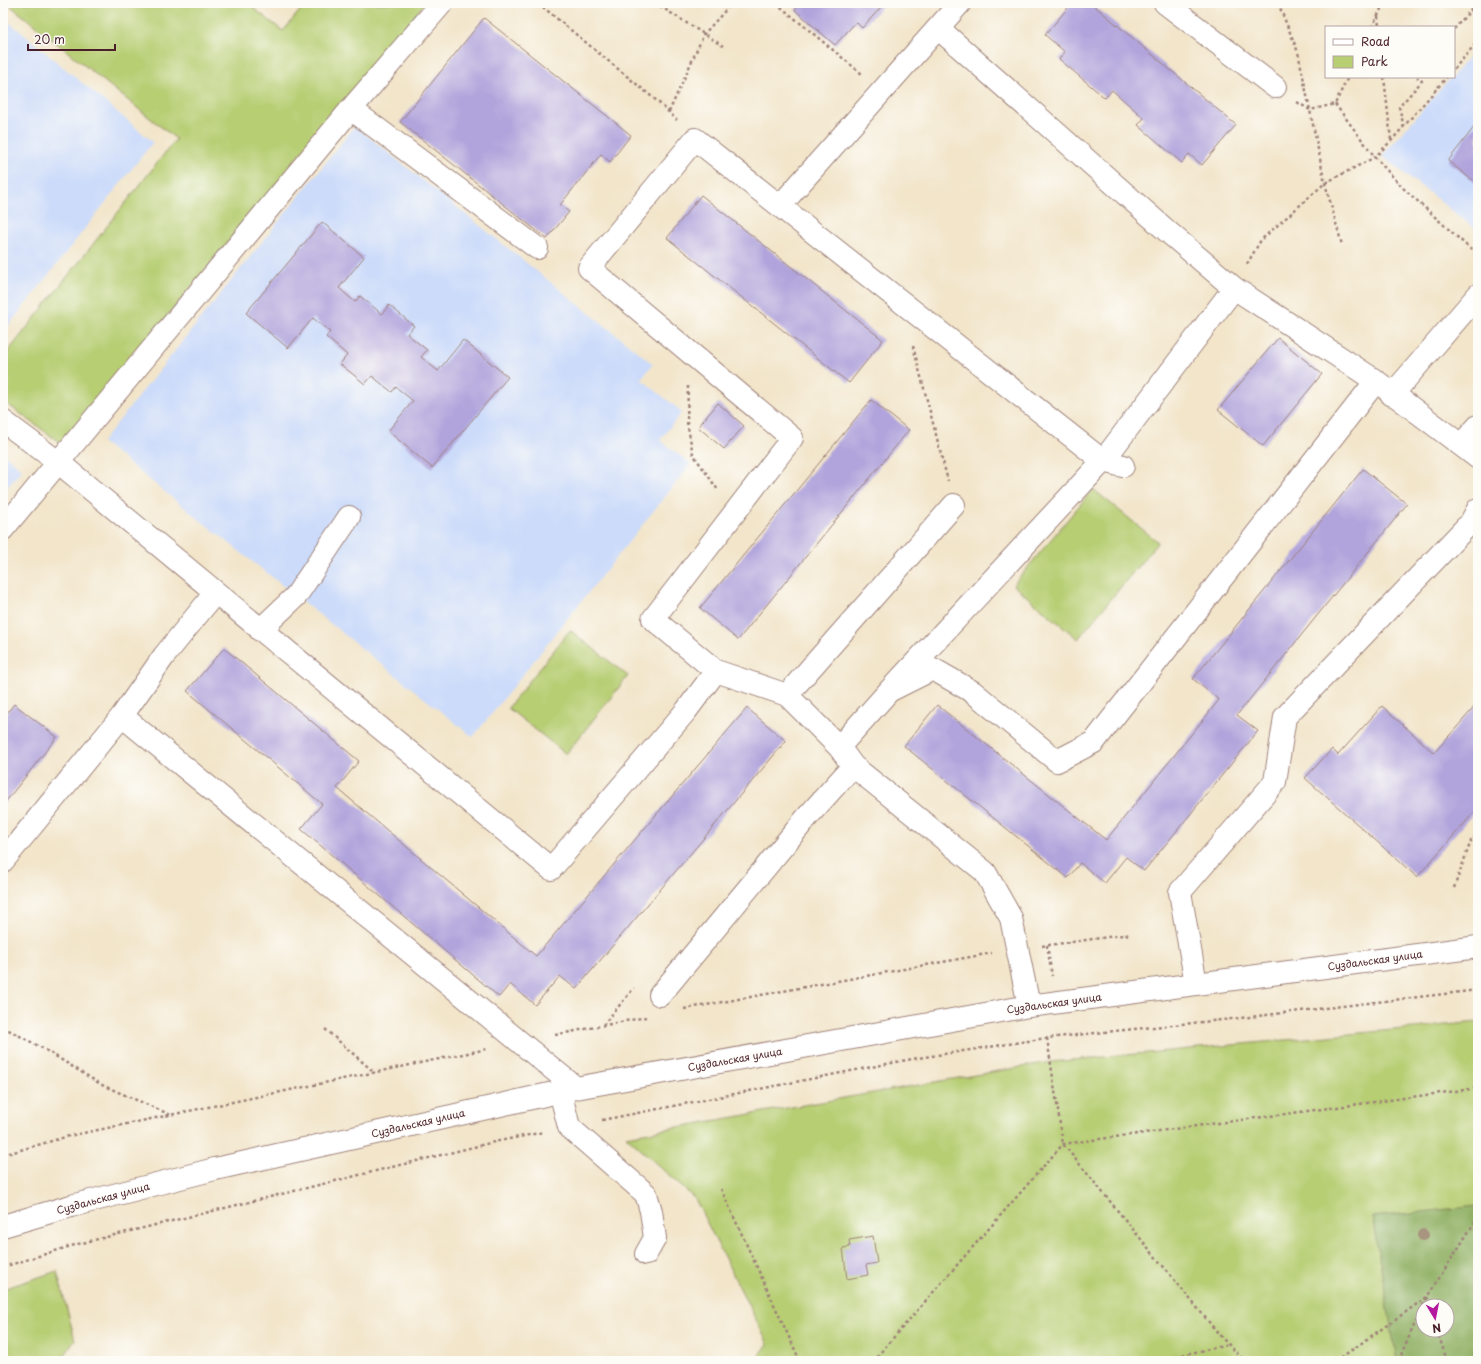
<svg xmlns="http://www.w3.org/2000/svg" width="1481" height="1364" font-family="'Playpen Sans',sans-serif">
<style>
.built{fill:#ccdbfa}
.green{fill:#b7ce73;stroke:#80764f;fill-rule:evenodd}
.forest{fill:#91b165;stroke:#6e6848;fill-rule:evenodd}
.building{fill:#b1a4dc}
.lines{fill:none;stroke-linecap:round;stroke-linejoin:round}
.minor-casing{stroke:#9e827a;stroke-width:24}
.path{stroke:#9e827a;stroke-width:2.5;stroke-dasharray:3 3;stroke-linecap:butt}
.minor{stroke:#fff;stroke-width:22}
.tree{fill:#a8957f}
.labels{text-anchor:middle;stroke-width:3;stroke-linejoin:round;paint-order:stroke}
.street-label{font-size:10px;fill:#4a1f2b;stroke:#fdfcf7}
</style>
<rect width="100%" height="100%" fill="#fdfcf7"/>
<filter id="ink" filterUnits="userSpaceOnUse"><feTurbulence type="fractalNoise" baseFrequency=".025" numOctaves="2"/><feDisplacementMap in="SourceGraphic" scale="8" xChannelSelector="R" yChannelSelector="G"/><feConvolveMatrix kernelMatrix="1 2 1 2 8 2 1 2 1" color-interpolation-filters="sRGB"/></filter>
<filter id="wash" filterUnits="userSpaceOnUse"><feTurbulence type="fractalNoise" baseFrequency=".012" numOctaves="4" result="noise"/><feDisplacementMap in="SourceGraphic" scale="16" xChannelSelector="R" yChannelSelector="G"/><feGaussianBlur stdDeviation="0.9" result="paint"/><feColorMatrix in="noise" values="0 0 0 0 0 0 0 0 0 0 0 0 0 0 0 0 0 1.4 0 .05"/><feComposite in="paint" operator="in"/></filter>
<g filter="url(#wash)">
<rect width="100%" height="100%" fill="#f2e5ca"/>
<!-- built -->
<path class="built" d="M3,17L153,142L3,333Z
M1478,46V231L1382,156L1451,77H1454V74Z
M355,126L653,364L641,379L682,412L660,440L691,464L473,737L102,442Z
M3,453L22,470L3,492Z"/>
<!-- green -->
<path class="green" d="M7,3H247L283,31L306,3H425L62,444L3,401V358L176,139Z
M1093,489L1158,542L1078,639L1013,585Z
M570,630L628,676L566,754L508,708Z
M1478,1022V1361H755L768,1344L695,1199L626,1136L1050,1062ZM1423,1306H1447V1330H1423Z
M57,1271L75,1340L61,1361H3V1289Z"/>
<!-- forest -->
<path class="forest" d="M1478,1206V1361H1397L1372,1217ZM1423,1306H1447V1330H1423Z"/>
<g id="blocks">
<!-- building -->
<path class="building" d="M802,3H885L862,28L856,22L835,45L795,10Z
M1072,3H1091L1236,125L1202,165L1189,154L1182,163L1138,125L1144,118L1112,90L1105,98L1059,59L1065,52L1045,35Z
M484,18L631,135L610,162L601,154L560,205L569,212L547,239L400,122Z
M1475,126L1478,128L1477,184L1448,161Z
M701,195L883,340L849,383L667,238Z
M322,222L364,257L339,288L355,302L360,296L382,314L389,305L414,326L407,334L427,350L421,357L438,371L463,340L508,377L432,468L388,431L413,401L396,387L392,392L372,376L365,384L340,364L347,355L326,337L330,332L313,318L288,348L246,313Z
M1278,338L1322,374L1263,446L1218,410Z
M871,400L909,430L738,640L700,608Z
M718,403L744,426L724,449L698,427Z
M1363,469L1407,504L1237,715L1258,731L1144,871L1126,857L1105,883L1080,863L1068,878L904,746L937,705L1106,840L1219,700L1193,679Z
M224,648L359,761L337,788L536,956L747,708L786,741L576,989L560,976L535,1005L510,984L499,997L301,829L322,804L187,691Z
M1478,703V808L1417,877L1305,778L1332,749L1338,755L1382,706L1434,753Z
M14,704L57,737L3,805V718Z
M873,1236L877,1263L866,1265L868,1275L847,1279L843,1248L850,1247L849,1240Z"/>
</g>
</g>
<g filter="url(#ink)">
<use href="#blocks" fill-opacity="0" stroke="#9e827a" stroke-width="1"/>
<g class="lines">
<defs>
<path id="minor" d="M1165,3L1275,87
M938,28L1167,231L1234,288L1376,381
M351,109L537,248
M780,206L960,3
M1392,395L1478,295
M3,421L58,462L551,869L686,711L716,671
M1461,445L1478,426
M1123,466L1103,461L1234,288
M3,529L351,109L442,3
M260,630L296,596L349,517
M889,691L1103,461L695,139L589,268L792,438L653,619L716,671L787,695L839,747L889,691L933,669L973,692L1057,761L1094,742L1376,381L1478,458
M787,695L954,505
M122,716L576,1088
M839,747L853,766L985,872L1011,918L1029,1006
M3,861L122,716L164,656L215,593
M1196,984L1180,892L1275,782L1285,717L1471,522L1478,509
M660,995L808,816L853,766
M560,1091L569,1127L646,1194L651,1211L655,1238L646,1254
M3,1226L71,1206L215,1169L576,1088L1029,1006L1478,947"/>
</defs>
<!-- minor casing -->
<use href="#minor" class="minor-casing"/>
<!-- path -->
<path class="path" d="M538,3L657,101L677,120
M655,3L723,46
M776,3L862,74
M1278,3L1298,52L1325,183L1342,245
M1378,16L1379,27
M1372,27L1384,3
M1454,29L1477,3
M1454,69L1478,41
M1384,77L1391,140
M1297,102L1310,110L1335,104L1348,77
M1335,104L1375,157L1402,187L1478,256
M669,112L704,34L732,3
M1404,127L1399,107L1422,81L1417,77
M1247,264L1261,240L1325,183L1375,157L1391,141L1447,77
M913,346L948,481
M688,386L687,422L693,454L718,490
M1454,888L1471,841L1478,833
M1047,945L1052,976
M1042,946L1130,934
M684,1009L992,953
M603,1025L634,988
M3,1027L44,1049L102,1085L171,1115
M325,1029L375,1073
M555,1035L646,1017
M1047,1038L1063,1144L1222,1338L1245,1361
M602,1120L912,1059L1047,1038L1241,1018L1478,990
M3,1155L69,1136L487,1049
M721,1189L800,1361
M3,1267L78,1244L494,1142L544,1132
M1427,1297L1430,1306
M1437,1330L1447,1361
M873,1361L1063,1144L1478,1088
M1153,1361L1228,1345
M1336,1361L1427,1297L1478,1217
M1400,1361L1402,1352L1427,1297
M1475,1361L1478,1357"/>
<!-- minor -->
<use href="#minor" class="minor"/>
</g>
<!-- trees -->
<circle class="tree" cx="1423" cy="1235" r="6"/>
</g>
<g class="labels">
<!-- street labels -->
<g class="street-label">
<text transform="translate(1375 960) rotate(-8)" y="4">Суздальская улица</text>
<text transform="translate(1054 1003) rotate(-8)" y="4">Суздальская улица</text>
<text transform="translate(735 1059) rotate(-10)" y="4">Суздальская улица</text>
<text transform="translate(418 1123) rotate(-13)" y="4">Суздальская улица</text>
<text transform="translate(103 1198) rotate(-15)" y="4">Суздальская улица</text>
</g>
</g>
<!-- margin -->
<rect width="1481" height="1364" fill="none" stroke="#fdfcf7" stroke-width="16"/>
<!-- legend -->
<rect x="1325" y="26" width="130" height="52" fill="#fdfcf7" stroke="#b5a4a5"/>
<rect x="1333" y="39" width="20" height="6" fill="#ffffff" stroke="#b5a4a5"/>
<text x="1361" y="46" font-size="12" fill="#4a1f2b">Road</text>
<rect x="1333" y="56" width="20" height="12" fill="#b7ce73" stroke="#b5a4a5"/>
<text x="1361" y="66" font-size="12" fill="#4a1f2b">Park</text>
<!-- north arrow -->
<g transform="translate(1435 1318) rotate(170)"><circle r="19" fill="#fdfcf7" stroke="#b5a4a5"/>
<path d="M0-3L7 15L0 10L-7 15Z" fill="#b5179e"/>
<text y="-6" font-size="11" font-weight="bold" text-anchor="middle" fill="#4a1f2b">N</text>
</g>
<!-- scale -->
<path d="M28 44v6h87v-6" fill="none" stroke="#4a1f2b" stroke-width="2"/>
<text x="34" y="44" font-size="12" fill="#4a1f2b" stroke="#fdfcf7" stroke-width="3" paint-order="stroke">20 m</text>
</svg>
